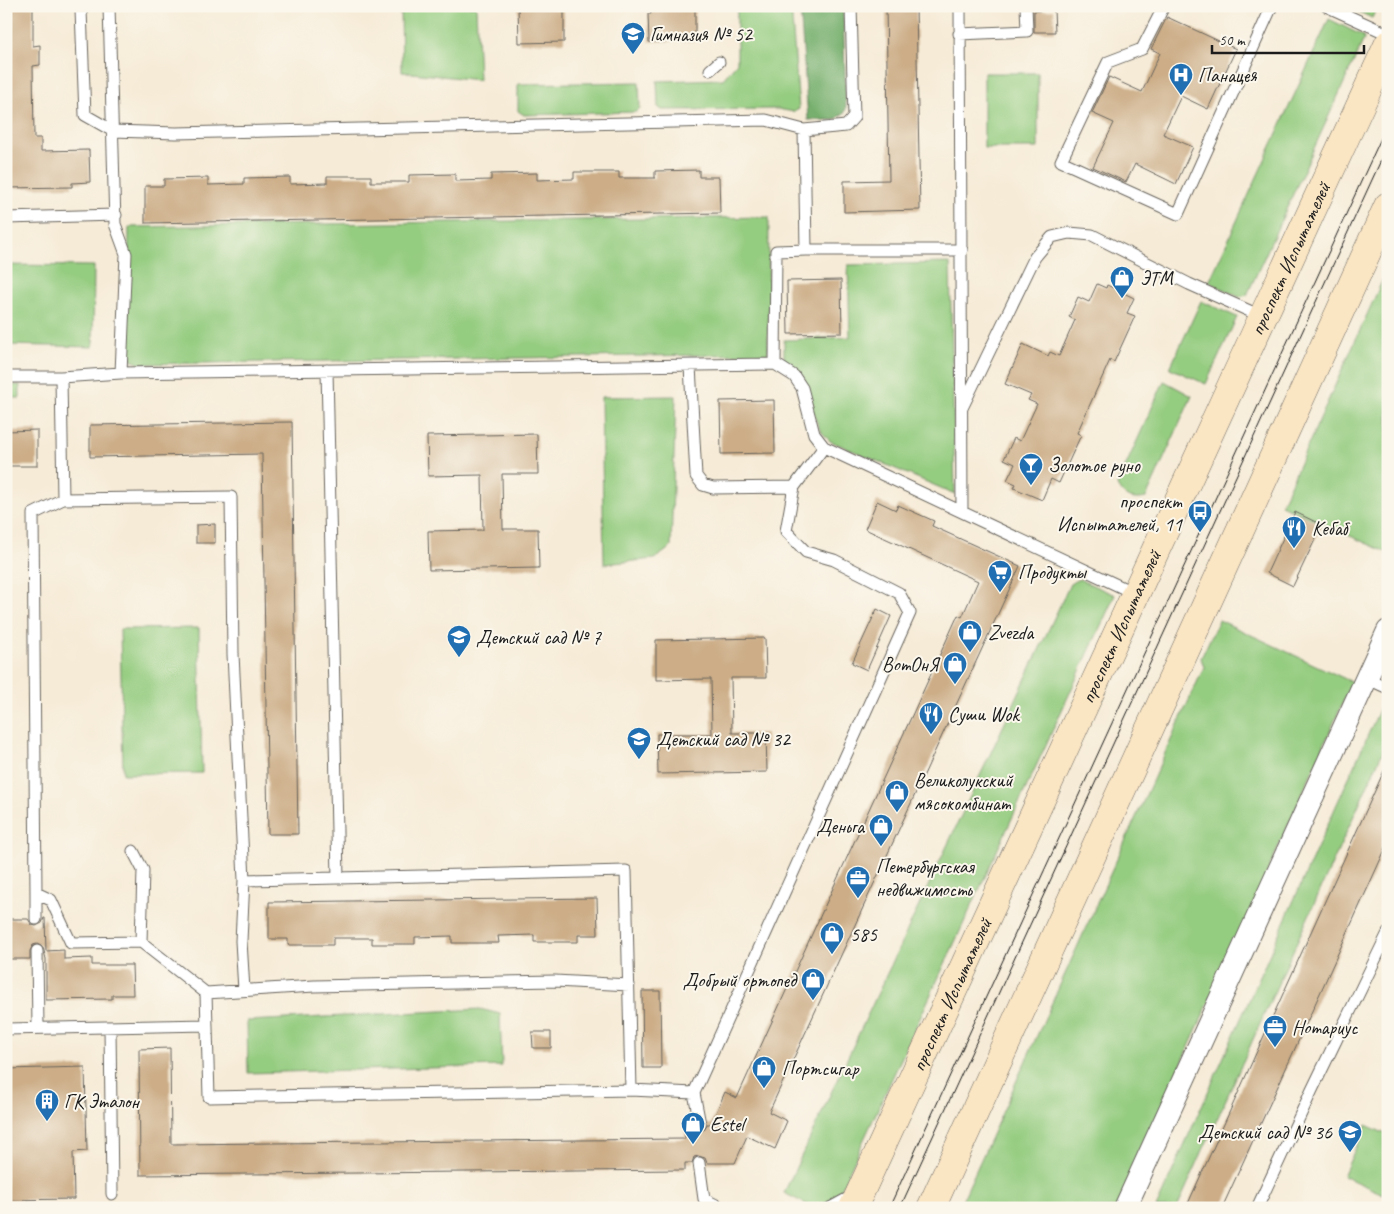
<svg xmlns="http://www.w3.org/2000/svg" width="1394" height="1214" font-family="Caveat,sans-serif">
<style>
.green{fill:#94cc80;stroke:#58744e}
.forest{fill:#77b06e;stroke:#4a6645}
.building{fill:#ccad87}
.lines{fill:none;stroke-linecap:round;stroke-linejoin:round}
.service-casing{stroke:#68645d;stroke-width:13}
.minor-casing{stroke:#68645d;stroke-width:24}
.secondary-casing{stroke:#68645d;stroke-width:29}
.service{stroke:#fff;stroke-width:11}
.minor{stroke:#fff;stroke-width:22}
.secondary{stroke:#fbe6c4;stroke-width:28}
.tram{stroke:#1c1c1c;stroke-width:1}
.labels{text-anchor:middle;stroke-width:4;stroke-linejoin:round;paint-order:stroke}
.poi-label{font-size:20px;fill:#1c1c1c;stroke:#fbf7ec;text-anchor:start}
.street-label{font-size:20px;fill:#1c1c1c;stroke:#fbf7ec}
</style>
<rect width="100%" height="100%" fill="#fbf7ec"/>
<filter id="ink" filterUnits="userSpaceOnUse"><feTurbulence type="fractalNoise" baseFrequency=".02" numOctaves="2"/><feDisplacementMap in="SourceGraphic" scale="10" xChannelSelector="R" yChannelSelector="G"/><feConvolveMatrix kernelMatrix="1 2 1 2 8 2 1 2 1" color-interpolation-filters="sRGB"/></filter>
<filter id="wash" filterUnits="userSpaceOnUse"><feTurbulence type="fractalNoise" baseFrequency=".0096" numOctaves="4" result="noise"/><feDisplacementMap in="SourceGraphic" scale="20" xChannelSelector="R" yChannelSelector="G"/><feGaussianBlur stdDeviation="1.12" result="paint"/><feColorMatrix in="noise" values="0 0 0 0 0 0 0 0 0 0 0 0 0 0 0 0 0 1.4 0 .05"/><feComposite in="paint" operator="in"/></filter>
<g filter="url(#wash)">
<rect width="100%" height="100%" fill="#f6ebd7"/>
<!-- green -->
<path class="green" d="M401,6H476L479,80L402,72Z
M737,6H791L799,109L794,112L778,109L662,110L658,107L657,81L723,79L737,63Z
M1347,6H1378L1372,18Z
M1329,19L1363,36L1364,39L1247,295L1239,297L1209,282Z
M984,73H1038V148H984Z
M639,82L640,108L636,112L524,115L518,111V84Z
M769,217L768,354L140,364L132,360L127,352L129,227Z
M950,263L955,494L830,441L820,430L813,413L807,386L802,374L784,361V340L850,337L848,265Z
M6,265L94,266L93,347L6,345Z
M1388,268V553L1281,505Z
M1201,301L1237,317L1206,384L1170,368Z
M1164,381L1192,396L1146,498C1133,501 1123,498 1117,485Z
M6,385H20V398H6Z
M676,396L671,547L655,559L604,564L601,397Z
M1079,579L1115,595L836,1200L822,1208H807L808,1205L784,1193L1070,584Z
M1219,620L1352,682L1117,1208H959L1204,667L1201,658Z
M199,628L202,773L123,774L120,629Z
M1384,699L1388,701V740L1177,1208H1156Z
M480,1009L500,1014L502,1066L248,1073L247,1021Z
M1366,1125L1388,1135V1183L1383,1194L1343,1176Z"/>
<!-- forest -->
<path class="forest" d="M800,6H843L846,108L845,112L835,120H808Z"/>
<g id="blocks">
<!-- building -->
<path class="building" d="M6,6H33V46L40,45V65L33,66L34,138H41V151L89,150L90,182L72,183V187L6,188Z
M518,6H564V42L519,43Z
M650,6H695V41L649,42L648,14H651Z
M886,6H916L920,210L844,212V181L889,180Z
M1054,10L1055,32H1034V11Z
M1167,17L1236,49L1208,109L1181,96L1163,134L1193,147L1176,184L1135,164L1126,182L1093,167L1114,123L1092,113L1109,77L1142,92L1160,53L1151,49Z
M699,170V177H719L720,213L145,223V186H164V179L208,178V185L244,184V178L290,177V184L327,183V176H371V182H409V175L455,174V181L491,180V174L537,173V180L574,179V172H619V178H655V171Z
M841,280L842,333L788,334L787,281Z
M1097,284L1106,288L1107,285L1134,298L1127,313L1135,316L1114,362L1110,360L1077,433L1081,435L1059,483L1051,479L1042,500L1014,488L1016,484L1007,480L1015,464L1004,459L1014,438L1020,441L1037,404L1028,400L1031,395L1005,384L1023,344L1048,356L1050,352L1059,356L1075,320L1069,317L1078,297L1089,302Z
M774,400L775,453L721,454L720,401Z
M292,422L298,834H268L262,454L90,457V425Z
M37,430V466H6V431Z
M537,434L538,474H502L503,529H538L539,568L429,570L428,531L483,530L482,475L428,476L427,436Z
M877,501L896,510L898,505L934,521L932,526L1020,566L769,1112L787,1121L775,1149L747,1136L735,1163H707L705,1158L698,1156L694,1157L692,1163H685V1170L140,1175L139,1049L170,1048L171,1144L685,1139V1124H692L695,1129L701,1131L705,1129L707,1124H711L725,1092L737,1098L958,615L962,617L978,581L865,529Z
M1295,512L1322,525L1293,586L1267,573Z
M215,524V543H196V525Z
M877,609L891,616L867,670L852,663Z
M765,638L766,678H731L732,733H766L767,772L658,774L657,734H712L711,679L656,680V640Z
M1388,762V843L1278,1086L1222,1208H1186Z
M597,898L598,935H578V942H534V935L498,936L499,943H452V936L415,937V944H372V938H333V945H288V939H269V902Z
M44,918H45L46,951L64,950V959L92,958V965H132L133,995H112V999L46,1000V959L43,947L37,944L33,945L30,951V959H6V919H28L32,925L36,926L42,923Z
M642,991H660L661,1068H643Z
M532,1032H551V1048H533Z
M85,1067L87,1151L73,1152L74,1199L6,1200V1069Z"/>
</g>
</g>
<g filter="url(#ink)">
<use href="#blocks" fill-opacity="0" stroke="#68645d" stroke-width="1"/>
<g class="lines">
<defs>
<path id="service" d="M84,6L81,10L85,115L113,131L176,133L766,120L804,130L846,126L854,117L851,6
M109,6L115,224L126,254L121,373
M960,6L962,511
M1164,6L1142,49L1108,62L1061,161L1178,214L1272,6
M1326,6L1388,34
M959,34L1027,31L1026,6
M710,70L719,62
M804,130L806,250H962
M6,218L116,215
M775,364L776,251L806,250
M690,366L696,476L703,485L713,488L794,487
M6,377H61L121,373L775,364L794,376L802,388L814,434L824,447
M61,377L63,499
M962,408L1035,257L1052,237L1069,233L1092,235L1189,284L1263,317
M1366,678L1388,688
M133,851L143,870L141,942
M338,878L626,871L631,1090
M244,880L233,654L231,497L63,499L33,514L36,893L51,900L71,943L141,942L206,993L209,1097L631,1090L694,1093L700,1124
M36,893V919
M37,951L38,1028
M244,990L241,941L244,880L338,878L327,370
M206,993L314,986L555,981L629,985
M110,1027L112,1194
M6,1029L207,1025
M694,1093L910,613L899,593L834,560L806,552L786,531L794,487L824,447L1136,594
M699,1163L704,1199L722,1208
M830,1208L852,1196
M1257,1208L1312,1090L1388,933"/>
<path id="minor" d="M1125,1208L1388,631"/>
<g id="secondary">
<path id="s1" d="M853,1208L1388,45"/>
<path d="M931,1208L1388,206"/>
</g>
</defs>
<!-- service casing -->
<use href="#service" class="service-casing"/>
<!-- minor casing -->
<use href="#minor" class="minor-casing"/>
<!-- secondary casing -->
<use href="#secondary" class="secondary-casing"/>
<!-- service -->
<use href="#service" class="service"/>
<!-- minor -->
<use href="#minor" class="minor"/>
<!-- secondary -->
<use href="#secondary" class="secondary"/>
<!-- tram -->
<path class="tram" d="M889,1208L1388,123
M900,1208L1388,145"/>
</g>
</g>
<!-- icons -->
<defs>
<symbol id="school-pin" viewBox="-11 -11 22 30"><path d="M0 17L-7.5 6A9.5 9.5 0 1 1 7.5 6Z" fill="#1f6fb2" stroke="#fbf7ec"/><path d="M0-5L7-2L0 1L-7-2ZM-4 1L0 2.5L4 1V4Q0 6-4 4Z" fill="#fff"/></symbol>
<symbol id="hospital-pin" viewBox="-11 -11 22 30"><path d="M0 17L-7.5 6A9.5 9.5 0 1 1 7.5 6Z" fill="#1f6fb2" stroke="#fbf7ec"/><path d="M-5-5h3v3.5h4V-5h3V5h-3V1.5h-4V5h-3Z" fill="#fff"/></symbol>
<symbol id="shop-pin" viewBox="-11 -11 22 30"><path d="M0 17L-7.5 6A9.5 9.5 0 1 1 7.5 6Z" fill="#1f6fb2" stroke="#fbf7ec"/><path d="M-5-2.5h2.3a2.7 3.5 0 0 1 5.4 0H5L5.5 6h-11ZM-1.5-2.5h3a1.5 2.3 0 0 0-3 0Z" fill="#fff"/></symbol>
<symbol id="bar-pin" viewBox="-11 -11 22 30"><path d="M0 17L-7.5 6A9.5 9.5 0 1 1 7.5 6Z" fill="#1f6fb2" stroke="#fbf7ec"/><path d="M-6-5H6L.8 .8V4.5H3.5V6h-7V4.5H-.8V.8Z" fill="#fff"/></symbol>
<symbol id="bus-pin" viewBox="-11 -11 22 30"><path d="M0 17L-7.5 6A9.5 9.5 0 1 1 7.5 6Z" fill="#1f6fb2" stroke="#fbf7ec"/><path d="M-5-6H5V4H4V6H2V4H-2V6H-4V4H-5ZM-3.5-4V0h7V-4ZM-3.5 1.2v1.5H-2V1.2ZM2 1.2v1.5H3.5V1.2Z" fill="#fff"/></symbol>
<symbol id="restaurant-pin" viewBox="-11 -11 22 30"><path d="M0 17L-7.5 6A9.5 9.5 0 1 1 7.5 6Z" fill="#1f6fb2" stroke="#fbf7ec"/><path d="M-5-6h1v4h1v-4h1v4h1v-4h1v5L-1.5 .5V6h-2V.5L-5-1ZM5-6V6H3V1.5H1.5Q1.5-4 5-6Z" fill="#fff"/></symbol>
<symbol id="supermarket-pin" viewBox="-11 -11 22 30"><path d="M0 17L-7.5 6A9.5 9.5 0 1 1 7.5 6Z" fill="#1f6fb2" stroke="#fbf7ec"/><path d="M-6-5.5h2.5l.6 2H6L4.5 2H-2.5L-4.4-4H-6ZM-1.5 3.2a1.3 1.3 0 1 0 .1 0ZM3 3.2a1.3 1.3 0 1 0 .1 0Z" fill="#fff"/></symbol>
<symbol id="office-pin" viewBox="-11 -11 22 30"><path d="M0 17L-7.5 6A9.5 9.5 0 1 1 7.5 6Z" fill="#1f6fb2" stroke="#fbf7ec"/><path d="M-6-3h4V-5.5h4V-3h4V5H-6ZM-1-4.5V-3h2v-1.5ZM-6 0V1H6V0Z" fill="#fff"/></symbol>
<symbol id="building-pin" viewBox="-11 -11 22 30"><path d="M0 17L-7.5 6A9.5 9.5 0 1 1 7.5 6Z" fill="#1f6fb2" stroke="#fbf7ec"/><path d="M-4-6H4V6H1V3H-1V6H-4ZM-2.5-4.3h1.7v1.8h-1.7ZM.8-4.3h1.7v1.8H.8ZM-2.5-1h1.7V.8h-1.7ZM.8-1h1.7V.8H.8Z" fill="#fff"/></symbol>
</defs>
<g fill-rule="evenodd">
<use href="#school-pin" x="619" y="20" width="28" height="38"/>
<use href="#hospital-pin" x="1167" y="61" width="28" height="38"/>
<use href="#shop-pin" x="1108" y="264" width="28" height="38"/>
<use href="#bar-pin" x="1017" y="451" width="28" height="38"/>
<use href="#bus-pin" x="1186" y="498" width="28" height="38"/>
<use href="#restaurant-pin" x="1280" y="514" width="28" height="38"/>
<use href="#supermarket-pin" x="986" y="558" width="28" height="38"/>
<use href="#shop-pin" x="956" y="618" width="28" height="38"/>
<use href="#school-pin" x="445" y="623" width="28" height="38"/>
<use href="#shop-pin" x="941" y="650" width="28" height="38"/>
<use href="#restaurant-pin" x="917" y="700" width="28" height="38"/>
<use href="#school-pin" x="625" y="725" width="28" height="38"/>
<use href="#shop-pin" x="883" y="778" width="28" height="38"/>
<use href="#shop-pin" x="867" y="812" width="28" height="38"/>
<use href="#office-pin" x="844" y="864" width="28" height="38"/>
<use href="#shop-pin" x="818" y="920" width="28" height="38"/>
<use href="#shop-pin" x="799" y="966" width="28" height="38"/>
<use href="#office-pin" x="1261" y="1013" width="28" height="38"/>
<use href="#shop-pin" x="750" y="1054" width="28" height="38"/>
<use href="#building-pin" x="33" y="1087" width="28" height="38"/>
<use href="#shop-pin" x="679" y="1110" width="28" height="38"/>
<use href="#school-pin" x="1336" y="1118" width="28" height="38"/>
</g>
<g class="labels">
<!-- poi labels -->
<g class="poi-label">
<text x="650" y="41">Гимназия № 52</text>
<text x="1198" y="82">Панацея</text>
<text x="1140" y="285">ЭТМ</text>
<text x="1048" y="472">Золотое руно</text>
<text x="1182" y="508" text-anchor="end">проспект<tspan x="1182" dy="23">Испытателей, 11</tspan></text>
<text x="1312" y="535">Кебаб</text>
<text x="1018" y="579">Продукты</text>
<text x="988" y="639">Zvezda</text>
<text x="476" y="644">Детский сад № 7</text>
<text x="938" y="671" text-anchor="end">ВотОнЯ</text>
<text x="948" y="721">Суши Wok</text>
<text x="656" y="746">Детский сад № 32</text>
<text x="914" y="787">Великолукский<tspan x="914" dy="23">мясокомбинат</tspan></text>
<text x="864" y="833" text-anchor="end">Деньга</text>
<text x="876" y="873">Петербургская<tspan x="876" dy="23">недвижимость</tspan></text>
<text x="850" y="941">585</text>
<text x="796" y="987" text-anchor="end">Добрый ортопед</text>
<text x="1292" y="1034">Нотариус</text>
<text x="782" y="1075">Портсигар</text>
<text x="64" y="1108">ГК Эталон</text>
<text x="710" y="1131">Estel</text>
<text x="1332" y="1139" text-anchor="end">Детский сад № 36</text>
</g>
<!-- street labels -->
<g class="street-label">
<text dy="7" stroke="none"><textPath href="#s1" startOffset="1045">проспект Испытателей</textPath></text>
<text dy="7" stroke="none"><textPath href="#s1" startOffset="640">проспект Испытателей</textPath></text>
<text dy="7" stroke="none"><textPath href="#s1" startOffset="235">проспект Испытателей</textPath></text>
</g>
</g>
<!-- margin -->
<rect width="1394" height="1214" fill="none" stroke="#fbf7ec" stroke-width="25"/>
<!-- scale -->
<path d="M1212 45v8h152v-8" fill="none" stroke="#1c1c1c" stroke-width="2.5"/>
<text x="1219" y="45" font-size="15" fill="#1c1c1c" stroke="#fbf7ec" stroke-width="4" paint-order="stroke">50 m</text>
</svg>
